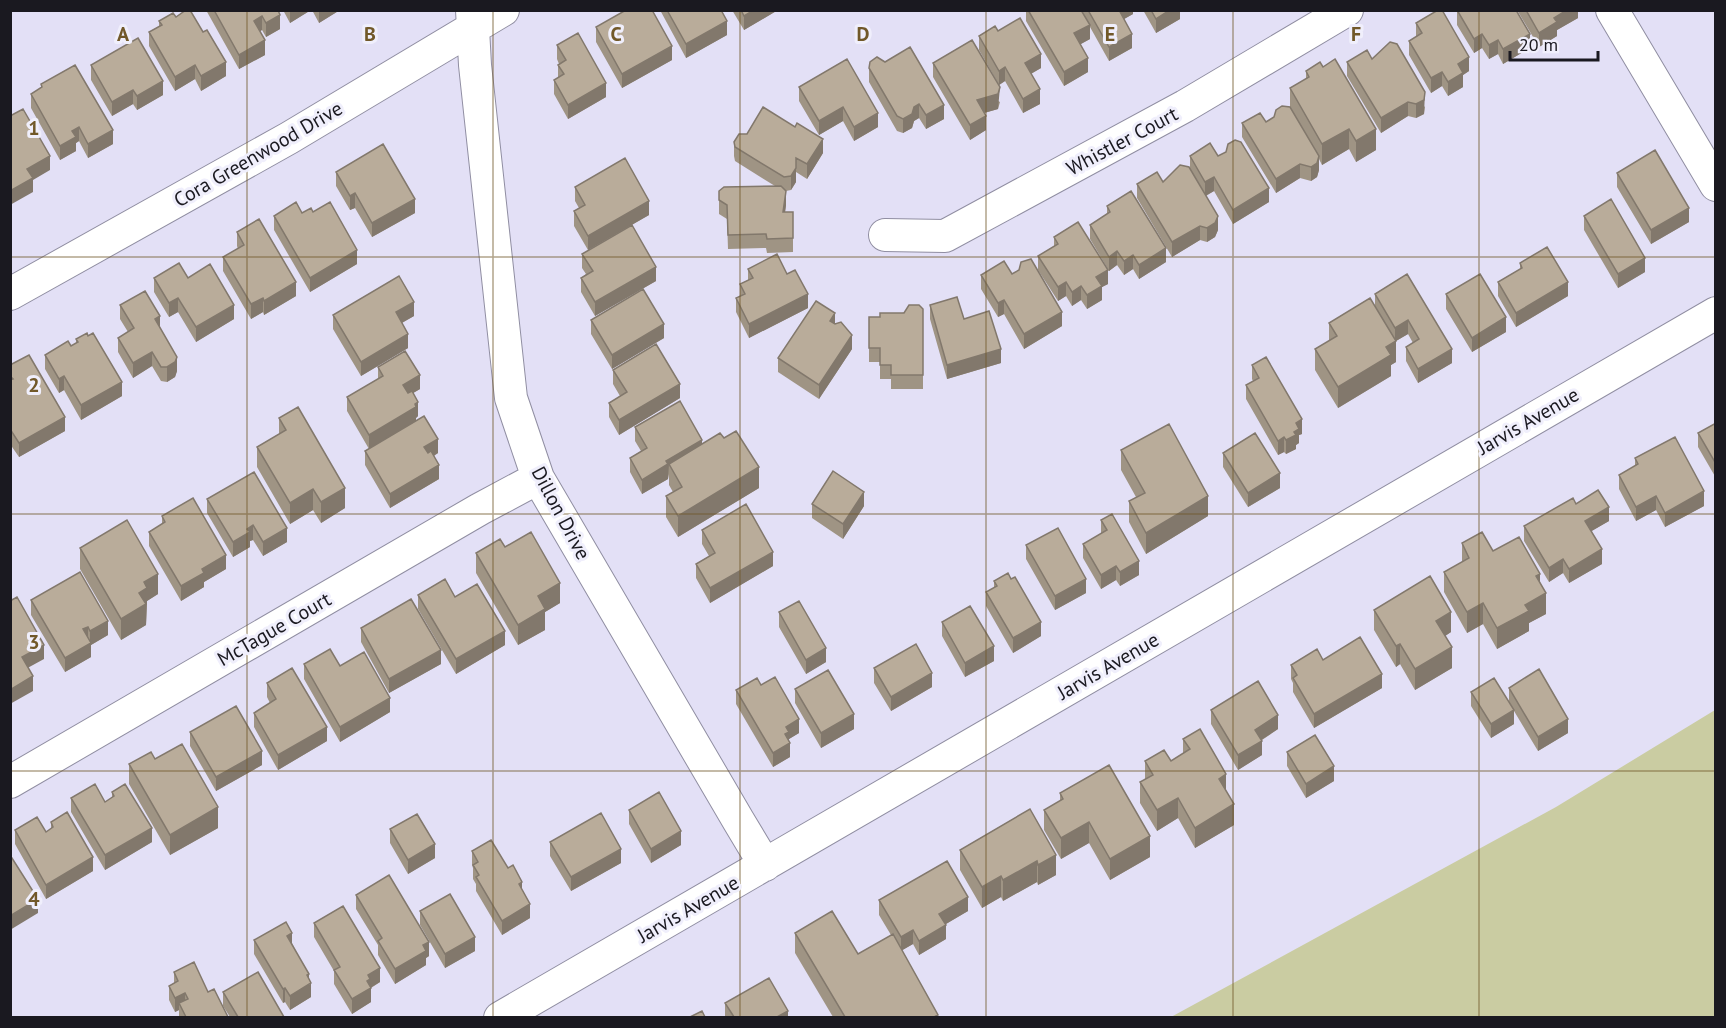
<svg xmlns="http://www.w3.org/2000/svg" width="1726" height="1028" font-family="'PT Sans',sans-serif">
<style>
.green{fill:#cacca2}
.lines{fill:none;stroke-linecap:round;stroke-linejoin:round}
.street-casing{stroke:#908ea2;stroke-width:34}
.street{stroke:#fff;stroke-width:32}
.wall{fill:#9f9484}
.shaded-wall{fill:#82786c}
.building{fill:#b9ac9a;stroke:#82786c;stroke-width:1.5}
.grid{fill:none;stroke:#715829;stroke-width:1.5;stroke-opacity:0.55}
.labels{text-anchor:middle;stroke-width:6;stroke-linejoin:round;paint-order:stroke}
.street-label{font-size:20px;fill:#1a1920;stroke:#f0effc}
.grid-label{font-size:20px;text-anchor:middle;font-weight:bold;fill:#715829;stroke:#f0effc;stroke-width:6;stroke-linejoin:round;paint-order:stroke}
</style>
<rect width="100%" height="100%" fill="#e3e0f6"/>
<!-- green -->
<path class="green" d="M1715,710V1017H1171L1556,807Z"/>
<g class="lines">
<defs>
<path id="street" d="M472,10L475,65L511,398L538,478L738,820L765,865
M1612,10L1716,185
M885,235L945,236L1185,106L1347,10
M10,294L289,138L503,10
M10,782L480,509L538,478
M500,1018L1716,313"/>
</defs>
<!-- street casing -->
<use href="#street" class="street-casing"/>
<!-- street -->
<use href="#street" class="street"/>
</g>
<!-- wall -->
<path class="wall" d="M206,10H278L280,29L266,37L262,30L260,31L265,55L239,69Z
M283,10H311L290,23Z
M312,10H340L319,23Z
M660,10H721L727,35L686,58Z
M732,10H778L744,30Z
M1026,10H1133V14L1124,19L1132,48L1109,61L1090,27V39L1080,44L1088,72L1064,86L1026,21Z
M1143,10H1180V19L1156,33Z
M1457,10L1530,48L1503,64L1498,54L1489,59L1482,48L1474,53L1457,25Z
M1517,10H1578V18L1557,30V36L1539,47Z
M176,17L203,32L226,76L201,91L195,79L175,91L149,46V32L159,26V21Z
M1416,23L1469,71L1463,75V87L1448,96L1442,86L1431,93L1409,55V41L1416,37Z
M596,27L672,60L622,88L596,42Z
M998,31L1041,68L1031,74L1040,104L1023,113L1005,81L999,85L979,50V36Z
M557,45L606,97L568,119L554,94V80L558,78V65L559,64L557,59Z
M847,59L878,127L854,141L843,121L819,135L799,101V87Z
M1372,59L1425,107L1424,114L1416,118L1408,116L1381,133L1347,76V62Z
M933,63L1000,102L998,109L984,113L986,130L970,140L933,77Z
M91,65L163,95L137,110L133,104L112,116L91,80Z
M869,68L944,119L926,129L919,118L914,121L912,128L903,133L897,131L869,82Z
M1306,71L1376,150L1356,162L1349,149L1322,165L1319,159V170L1317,177L1311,181L1300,178L1276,193L1242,137V123L1266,122L1290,107V88L1306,79Z
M41,84L113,144L88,158L79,141L76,143V151L60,160L31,108V94L41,88Z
M734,142L823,153L807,179L796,172V182L791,190L786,191V205L785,212H793V252L767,253L766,248L728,249L727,219L719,214V191L775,186L735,161L734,156Z
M1190,156H1218L1269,202L1233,224L1214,191L1206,196L1218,230L1215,237L1207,242L1200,240L1172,257L1137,198V184L1163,182L1190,168Z
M336,172L415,213L372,237L355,208L350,210L336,186Z
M1617,173L1689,222L1651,244L1617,187Z
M575,187L649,215L588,250L574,226V211L579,208L575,201Z
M1107,206L1166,262L1139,279L1133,269L1124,275L1117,265L1109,271L1090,239V225L1107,215Z
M313,212L357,264L310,292L274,230V216Z
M1584,216L1645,272L1618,288L1584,230Z
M237,232L296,296L264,315L263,312L251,319L223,271V257L238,249L237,246Z
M1054,237L1108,284L1102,287V300L1087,309L1081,300L1072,306L1066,296L1058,301L1038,270V256L1054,246Z
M582,254L656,281L595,316L581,292V278L586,274L582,268Z
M1520,263L1568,296L1516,327L1498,296V282L1520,269Z
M748,269L787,274L808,308L749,338L736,312V298L740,296V284L748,280Z
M1019,270L1062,326L1024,349L1004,314L998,317L981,289V275L1012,274Z
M1407,274L1452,363L1418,383L1406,361V347L1413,343L1408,334L1396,341V362L1391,365V376L1338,408L1315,370V349L1329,341V323L1375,305V294Z
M154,278H188L234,319L196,342L178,312L169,317L154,292Z
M1446,294L1506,332L1472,352L1446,309Z
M120,305L160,327L177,371L175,377L167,382L161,381L152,366L133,378L118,352V338L128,332L120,319Z
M930,305L964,319L1001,363L947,379L930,319Z
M923,309V389H891V379H880V362H869V317H880Z
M333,315L414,316L402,323L408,348L361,376L333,329Z
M591,320L664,338L612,369L591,334Z
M835,324L852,349L819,399L778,372V358Z
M76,339L122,396L81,420L64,390L59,393L45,369V355L71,346L76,343Z
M10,365L65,431L19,457L10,444Z
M1252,365L1302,434L1299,435V443L1296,445V449L1286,454L1284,452L1278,455L1246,399V385L1253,381L1252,379Z
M378,367L420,389L413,393L418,416L416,418V421L438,453L434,456L439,479L390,508L365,465V451L369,449L347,411V397L378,379Z
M613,370L680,398L619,435L609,417V403L620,396L613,384Z
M279,418L345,508L321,523L313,510L290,524L257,467V447L279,434Z
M1716,423V478L1698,447V433Z
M635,427L702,444L759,488L678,537L666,517V496L673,492L669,485V474L668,479L642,494L630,472V458L641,451L635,441Z
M1121,450L1208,516L1146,554L1129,522V501L1136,497L1121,470Z
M1223,453L1280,488L1248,507L1223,467Z
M1635,458L1704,506L1665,527L1656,510L1636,521L1619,489V475L1635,466Z
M207,499L287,542L263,556L253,540L250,541V547L233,557L207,513Z
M812,504L864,506L843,539L812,518Z
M1576,504L1609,521L1591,531L1602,564L1569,583L1563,573L1549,582L1524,541V526Z
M162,516L226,569L204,582V587L181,601L149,546V532L162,524Z
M1101,520L1139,575L1120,586L1116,580L1101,589L1083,558V544L1101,534Z
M702,530L773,566L710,603L696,578V564L709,556L702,544Z
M1462,543L1493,551L1540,583L1546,614L1529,623V631L1497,649L1483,624L1467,633L1444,592V572L1462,562Z
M1026,545L1086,593L1055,610L1026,559Z
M505,547L560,603L545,612V630L518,645L476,573V553Z
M80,548L158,594L147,601L146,625L121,640L80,569Z
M994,581L1041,636L1013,653L986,606V592L994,588Z
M418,595L455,597L505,645L456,674L418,609Z
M31,600L108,635L91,645V657L65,672L31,615Z
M1374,610L1451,632L1445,636L1452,668L1415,690L1400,664L1396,667L1374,630Z
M779,612L826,662L806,674L779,627Z
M942,622L994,661L965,677L942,636Z
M361,628L441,664L389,693L361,642Z
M1323,660L1382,688L1314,728L1293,692V683L1291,679V665Z
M304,664L340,666L390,712L340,742L304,679Z
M874,668L932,687L891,711L874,683Z
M267,683L327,741L278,770L254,727V713L270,703L267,697Z
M761,685L799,733L789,739L790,757L773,767L736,704V690Z
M1509,688L1568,733L1538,751L1514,711V724L1491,738L1471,706V692L1509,702Z
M795,689L854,729L821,748L795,703Z
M1211,710L1278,729L1262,740V755L1238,770L1211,724Z
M190,732L262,765L216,791L190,746Z
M1183,739L1226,791L1234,825L1195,848L1178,818L1157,831L1140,803V782L1145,780V761H1171L1183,753Z
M1287,752L1334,781L1306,798L1287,766Z
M155,759L218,828L170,855L129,784V764Z
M112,792L152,842L105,870L71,812V798L105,802L112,798Z
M1060,793L1150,857L1110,880L1089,843L1061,859L1044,830V810L1060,801Z
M1030,809L1056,875L1038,885L1037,882L1003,901L1001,897L982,908L960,870V850Z
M629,810L681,845L651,863L629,824Z
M51,822L93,871L46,899L15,844V830L46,832L51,829Z
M390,829L435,858L408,874L390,843Z
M550,842L621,863L571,891L550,856Z
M472,851L508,868L522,890L530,918L502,935L476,891V884L473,879V868L472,865Z
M356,895L429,956L426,958V965L395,984L378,955V945L356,909Z
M879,900L968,911L946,924V939L919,955L913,944L902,950L938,1017H833L795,953V933L858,954L891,935L879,915Z
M420,911L475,951L445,968L420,925Z
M314,923L380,982L371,988V1002L352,1014L334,984V971L314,937Z
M254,940L292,943L309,979L311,997L290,1010L285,1002L283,1003L254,954Z
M174,972L208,992L228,1017H179V1010L175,1012L169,1000V986L174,983Z
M223,992L284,1017H230L223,1006Z
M725,1003L788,1017H725Z"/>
<!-- shaded-wall -->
<path class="shaded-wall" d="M290,10H311L290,23Z
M319,10H340L319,23Z
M754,10H778L744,30V16Z
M1117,10H1133V14L1117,23Z
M1170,10H1180V19L1156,33V19Z
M1567,10H1578V18L1557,30V36L1539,47V33L1554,18Z
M280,15V29L266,37V23Z
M262,16V30L254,35V21Z
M727,21V35L686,58V44Z
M1090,25V39L1074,48V33Z
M1132,34V48L1109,61V47Z
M1482,34V48L1474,53V39Z
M1530,34V48L1503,64V49Z
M265,40V55L239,69V55Z
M1498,40V54L1489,59V45Z
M672,46V60L622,88V74Z
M1041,54V68L1025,77V63Z
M1469,57V71L1463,75V87L1448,96V82L1458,64Z
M1088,58V72L1064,86V72Z
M226,62V76L201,91V76Z
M195,65V79L175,91V77Z
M1005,67V81L999,85V71Z
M1442,72V86L1431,93V78Z
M163,81V95L137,110V96Z
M606,83V97L568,119V105Z
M1000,87L998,109L977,115V100Z
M1040,89V104L1023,113V99Z
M133,90V104L112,116V102Z
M1425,92L1424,114L1416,118V104Z
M1408,102V116L1381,133V118Z
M919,104V118L914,121L912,128L903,133V119L914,107Z
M944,105V119L926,129V115Z
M843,107V121L819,135V121Z
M878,113V127L854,141V127Z
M986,116V130L970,140V125Z
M79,127V141L76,143V151L60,160V146L72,131Z
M1349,129V149L1322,165V144Z
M1376,129V150L1356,162V141Z
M113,130V144L88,158V144Z
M823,139V153L807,179V164Z
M50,156V170L33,180V192L10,205V191L27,169Z
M1319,156V170L1317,177L1311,181V167Z
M1300,164V178L1276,193V179Z
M796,168V182L791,190V176Z
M1214,177V191L1205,196V182Z
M1269,188V202L1233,224V210Z
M786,191V205L783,227V212Z
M355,193V208L350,210V196Z
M415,199V213L372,237V223Z
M649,201V215L588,250V236Z
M1689,208V222L1651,244V230Z
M1218,216V230L1215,237L1207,242V228Z
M1200,226V240L1172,257V242Z
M1166,248V262L1139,279V265Z
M357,250V264L310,292V278Z
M1117,251V265L1109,271V257Z
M1133,255V269L1124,275V261Z
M1645,258V272L1618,288V274Z
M656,267V281L595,316V302Z
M1108,270V284L1102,287V300L1087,309V295L1096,277Z
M296,282V296L264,315V301Z
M1066,282V296L1058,301V287Z
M1568,282V296L1516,327V313Z
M1081,286V300L1072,306V292Z
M808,294V308L749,338V324Z
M178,298V312L169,317V303Z
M263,298V312L251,319V304Z
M1004,300V314L998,317V303Z
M414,302V316L396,326V312Z
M234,305V319L196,342V327Z
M1062,312V326L1024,349V334Z
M835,313V327L830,321Z
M160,316V330L155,319Z
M1506,317V332L1472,352V338Z
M1408,320V334L1396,341V362L1391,365V376L1338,408V387L1386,347L1395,342V328Z
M664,324V338L612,369V355Z
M408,334V348L361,376V362Z
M852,335V349L819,399V385Z
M1001,349V363L947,379V365Z
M1452,349V363L1418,383V369Z
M152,352V366L133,378V363Z
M177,357V371L175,377L167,382V367Z
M420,375V389L403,399V385Z
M64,376V390L59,393V379Z
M122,382V396L81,420V405Z
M680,384V398L619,435V420Z
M418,402V416L416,418V422L369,449V435Z
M65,417V431L19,457V443Z
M1302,419V434L1299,435V443L1296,445V449L1286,454V440L1296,423Z
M1284,437V452L1278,455V441Z
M438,439V453L424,461V447Z
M702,440V454L669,464L668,479L642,494V480L666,461Z
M439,465V479L390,508V494Z
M759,467V488L678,537V516Z
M1280,473V488L1248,507V493Z
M345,488V508L321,523V502Z
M313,489V510L290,524V503Z
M1704,491V506L1665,527V513Z
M864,492V506L843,539V524Z
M1208,496V516L1146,554V533Z
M1656,496V510L1636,521V507Z
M1609,507V521L1585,535V521Z
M253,525V540L250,541V547L233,557V542L247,529Z
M287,528V542L263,556V542Z
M1602,549V564L1569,583V569Z
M773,552V566L710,603V588Z
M226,555V569L204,582V587L181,601V586L202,569Z
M1563,559V573L1549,582V568Z
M1139,561V575L1120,586V572Z
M1116,566V580L1101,589V575Z
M158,574V594L147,601L146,625L121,640V619L139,593L144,582Z
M1540,574V594L1536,576Z
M1086,579V593L1055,610V596Z
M560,583V603L545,612V630L518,645V625L538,596Z
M1546,593V614L1529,623V631L1497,649V628L1525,605Z
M1483,603V624L1467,633V612Z
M1451,612V632L1436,642V621Z
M108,621V635L91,645V657L65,672V658L90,643V631Z
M1041,622V636L1013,653V638Z
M88,627V641L83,629Z
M505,631V645L456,674V659Z
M1400,644V664L1396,667V646Z
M44,645V659L22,671V657Z
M994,646V661L965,677V663Z
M1452,647V668L1415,690V669Z
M826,648V662L806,674V660Z
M441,650V664L389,693V679Z
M932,673V687L891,711V697Z
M1382,674V688L1314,728V714Z
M33,676V691L10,704V690Z
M390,698V712L340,742V727Z
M1514,710V724L1491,738V724Z
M854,714V729L821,748V733Z
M1278,715V729L1255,744V730Z
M799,719V733L789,739V743H790V757L773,767V753L786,727Z
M1568,719V733L1538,751V737Z
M327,727V741L278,770V755Z
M1262,741V755L1238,770V755Z
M262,751V765L216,791V777Z
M1334,766V781L1306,798V784Z
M1226,774V795L1219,779Z
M1178,798V818L1157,831V810Z
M1234,804V825L1195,848V828Z
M218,807V828L170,855V835Z
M1089,822V843L1061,859V838Z
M152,828V842L105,870V855Z
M681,831V845L651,863V849Z
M1150,836V857L1110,880V859Z
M435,844V858L408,874V860Z
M621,849V863L571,891V877Z
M1056,855V875L1038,885V865Z
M93,857V871L46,899V885Z
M1037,861V882L1003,901V880Z
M1001,876V897L982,908V887Z
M522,882V896L519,884Z
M968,897V911L939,928V914Z
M38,899V913L10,930V916Z
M530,904V918L502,935V921Z
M946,925V939L919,955V941Z
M913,930V944L901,951V937Z
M292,933V947L287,936Z
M475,937V951L445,968V954Z
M429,942V956L426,958V965L395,984V969L423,945Z
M380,968V982L370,988H371V1002L352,1014V999L367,981L368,975Z
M309,974V985L311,983V997L290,1010V996L307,975Z
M285,988V1002L283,1003V989Z
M185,993V1008L179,1003V1010L175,1012V998Z
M788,1011V1017H777Z"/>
<!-- building -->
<path class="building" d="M186,10H190L203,32L207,30L226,62L201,76L195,65L175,77L149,32L162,25L159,21L173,13L176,17Z
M214,10H278L280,15L266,23L262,16L254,21L265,40L239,55Z
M626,10H652L672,46L622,74L596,27Z
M667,10H721L727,21L686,44Z
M741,10H754L744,16Z
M1028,10H1081L1090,25L1074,33L1088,58L1064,72Z
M1088,10H1119L1132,34L1109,47Z
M1151,10H1170L1156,19Z
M1438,10H1442L1469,57L1458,64L1463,73L1448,82L1442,72L1431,78L1409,41L1422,33L1416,23Z
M1457,10H1516L1530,34L1503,49L1498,40L1489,45L1482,34L1474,39Z
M1526,10H1567L1554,18L1557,22L1539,33Z
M1020,18L1041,54L1025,63L1040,89L1023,99L1005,67L999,71L979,36L995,26L998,31Z
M578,33L606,83L568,105L554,80L564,74L558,65L566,60L557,45Z
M138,38L163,81L137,96L133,90L112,102L91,65Z
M972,40L1000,87L998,94L977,100L986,116L970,125L933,63Z
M1390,42L1397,44L1425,92L1424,100L1416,104L1408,102L1381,118L1347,62L1367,50L1372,59Z
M910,47L944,105L926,115L919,104L914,107L912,114L903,119L897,116L869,68L870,62L877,57L885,62Z
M847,59L878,113L854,127L843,107L819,121L799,87Z
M1335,59L1376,129L1356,141L1349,129L1322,144L1290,88L1309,77L1306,71L1320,62L1323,67Z
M75,65L113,130L88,144L79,127L72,131L76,137L60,146L31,94L42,87L41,84Z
M1282,106L1290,107L1319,156L1317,163L1311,167L1300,164L1276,179L1242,123L1260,113L1266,122L1274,117L1276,110Z
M763,107L795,127L797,123L823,139L807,164L796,158V168L791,176L784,177L735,147L734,142L739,134H747Z
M23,109L50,156L27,169L33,178L10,191V116Z
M1235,140L1241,142L1269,188L1233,210L1214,177L1205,182L1190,156L1210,143L1218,156L1226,152L1228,144Z
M383,144L415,199L372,223L355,193L350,196L336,172Z
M1655,150L1689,208L1651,230L1617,173Z
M625,158L649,201L588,236L574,211L585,205L575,187Z
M1180,165L1189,167L1218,216L1215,223L1207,228L1200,226L1172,242L1137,184L1157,172L1163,182Z
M781,186L786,191L783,212H793V238L767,239L766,234L728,235L727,205L719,200V191L724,187Z
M1131,191L1166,248L1139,265L1133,255L1124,261L1117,251L1109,257L1090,225L1110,212L1107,206Z
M1611,199L1645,258L1618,274L1584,216Z
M296,202L302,213L311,208L313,212L330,202L357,250L310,278L274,216Z
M259,219L296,282L264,301L263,298L251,304L223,257L244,245L237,232Z
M1078,222L1108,270L1096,277L1102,286L1087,295L1081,286L1072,292L1066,282L1058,287L1038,256L1058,244L1054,237Z
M632,225L656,267L595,302L581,278L593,271L582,254Z
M1547,247L1568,282L1516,313L1498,282L1522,268L1520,263Z
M777,254L787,274L795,270L808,294L749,324L736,298L745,294L740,284L753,278L748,269Z
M1031,259L1062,312L1024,334L1004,300L998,303L981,275L1004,261L1012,274L1019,270L1021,262Z
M179,263L188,278L210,264L234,305L196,327L178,298L169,303L154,278Z
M1407,274L1452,349L1418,369L1406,347L1419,339L1408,320L1395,328L1375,294Z
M1480,274L1506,317L1472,338L1446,294Z
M399,276L414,302L396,312L408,334L361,362L333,315Z
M643,289L664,324L612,355L591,320Z
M145,291L160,316L155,319L177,357L175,362L167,367H161L152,352L133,363L118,338L134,328L120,305Z
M957,297L964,319L989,311L1001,349L947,365L930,305Z
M1370,298L1396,341L1386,347L1391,355L1338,387L1315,349L1337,336L1329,323Z
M816,301L835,313L830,321L835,324L841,322L852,335L819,385L778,358Z
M909,305H919L923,309V375H891V365H880V348H869V317H880V313H904Z
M87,333L88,336L93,333L122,382L81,405L64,376L59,379L45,355L68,341L71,346L78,342L76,339Z
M656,344L680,384L619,420L609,403L627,392L613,370Z
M405,351L420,375L403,385L408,393L412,391L418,402L415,404L416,407L369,435L347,397L383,376L378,367Z
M29,355L65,417L19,443L10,429V380L13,379L10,376V365Z
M1266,357L1302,419L1296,423L1299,429L1294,432L1296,435L1286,440L1284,437L1278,441L1246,385L1259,378L1252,365Z
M680,401L702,440L666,461L668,464L642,480L630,458L647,448L635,427Z
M298,407L345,488L321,502L313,489L290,503L257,447L286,430L279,418Z
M424,416L438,439L424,447L428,453L431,451L439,465L390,494L365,451Z
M1716,423V464L1698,433Z
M1169,424L1208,496L1146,533L1129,501L1145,493L1121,450Z
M736,431L759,467L678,516L666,496L682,487L669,464L720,433L724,438Z
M1255,433L1280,473L1248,493L1223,453Z
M1675,437L1704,491L1665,513L1656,496L1636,507L1619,475L1638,464L1635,458Z
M833,471L864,492L843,524L812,504Z
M254,472L287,528L263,542L253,525L247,529L250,532L233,542L207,499Z
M1598,490L1609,507L1585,521L1602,549L1569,569L1563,559L1549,568L1524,526L1573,498L1576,504Z
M193,498L226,555L202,569L204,573L181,586L149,532L165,522L162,516Z
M746,504L773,552L710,588L696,564L715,553L702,530Z
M1112,514L1139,561L1120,572L1116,566L1101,575L1083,544L1107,530L1101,520Z
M127,520L158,574L144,582L147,588L139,593L146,604L121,619L80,548Z
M1058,528L1086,579L1055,596L1026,545Z
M531,532L560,583L538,596L545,609L518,625L476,553L500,539L505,547Z
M1482,532L1493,551L1519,537L1540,574L1536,576L1546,593L1525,605L1529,611L1497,628L1483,603L1467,612L1444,572L1469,558L1462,543Z
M80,572L108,621L90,631L88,627L83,629L91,643L65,658L31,600Z
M1008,573L1011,579L1015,577L1041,622L1013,638L986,592L997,586L994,581Z
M1430,576L1451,612L1436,621L1452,647L1415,669L1400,644L1396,646L1374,610Z
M445,579L455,597L477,584L505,631L456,659L418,595Z
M17,597L44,645L22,657L33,676L10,690V601Z
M411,599L441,650L389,679L361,628Z
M799,601L826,648L806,660L779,612Z
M970,606L994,646L965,663L942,622Z
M1360,637L1382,674L1314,714L1293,678L1297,675L1291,665L1317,649L1323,660Z
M916,644L932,673L891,697L874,668Z
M330,649L340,666L364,652L390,698L340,727L304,664Z
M292,668L327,727L278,755L254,713L276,699L267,683Z
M1539,669L1568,719L1538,737L1509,688Z
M828,670L854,714L821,733L795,689Z
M775,677L799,719L786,727L789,732L785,734L790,743L773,753L736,690L757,678L761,685Z
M1494,678L1514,710L1491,724L1471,692Z
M1258,681L1278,715L1255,730L1262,741L1238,755L1211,710Z
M236,706L262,751L216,777L190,732Z
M1200,729L1226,774L1219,779L1234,804L1195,828L1178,798L1157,810L1140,782L1153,775L1145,761L1164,750L1171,761L1190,749L1183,739Z
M1315,735L1334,766L1306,784L1287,752Z
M182,744L218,807L170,835L129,764L151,752L155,759Z
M1109,765L1150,836L1110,859L1089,822L1061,838L1044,810L1063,799L1060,793Z
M95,784L105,802L114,796L112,792L125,784L152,828L105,855L71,798Z
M659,792L681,831L651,849L629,810Z
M1030,809L1056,855L1038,865L1037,861L1003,880L1001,876L982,887L960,850Z
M67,812L93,857L46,885L15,830L37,817L46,832L53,827L51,822Z
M601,813L621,849L571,877L550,842Z
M417,814L435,844L408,860L390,829Z
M491,840L508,868L513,865L522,882L519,884L530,904L502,921L476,877L479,875L473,865L478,862L472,851Z
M10,855L38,899L10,916Z
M947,861L968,897L939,914L946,925L919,941L913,930L901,937L879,900Z
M389,875L429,942L423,945L426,951L395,969L378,941L382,938L356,895Z
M450,894L475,937L445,954L420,911Z
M343,906L380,968L368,975L370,979L367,981L371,988L352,999L334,970L340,967L314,923Z
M832,911L858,954L893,934L938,1015L934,1017H845L795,933Z
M286,922L292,933L287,936L309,974L307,975L311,983L290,996L285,988L283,989L254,940Z
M194,962L208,992L214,989L228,1017H186L179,1003L188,999L185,993L175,998L169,986L178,981L174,972Z
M258,972L284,1017H238L223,992Z
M769,978L788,1011L777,1017H734L725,1003Z
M702,1011L705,1017H690Z"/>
<!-- grid -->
<path class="grid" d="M247,10V1018M493,10V1018M740,10V1018M986,10V1018M1233,10V1018M1479,10V1018M10,257H1716M10,514H1716M10,771H1716"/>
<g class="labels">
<!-- street labels -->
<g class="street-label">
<text transform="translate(1122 141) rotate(-28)" y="7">Whistler Court</text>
<text transform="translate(258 154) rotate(-30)" y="7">Cora Greenwood Drive</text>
<text transform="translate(1528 421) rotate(-30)" y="7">Jarvis Avenue</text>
<text transform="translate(561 513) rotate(62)" y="7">Dillon Drive</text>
<text transform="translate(274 629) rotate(-30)" y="7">McTague Court</text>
<text transform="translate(1108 666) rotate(-30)" y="7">Jarvis Avenue</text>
<text transform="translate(688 909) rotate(-30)" y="7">Jarvis Avenue</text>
</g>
</g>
<g class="grid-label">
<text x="123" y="41">A</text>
<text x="370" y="41">B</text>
<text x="616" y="41">C</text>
<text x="863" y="41">D</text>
<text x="1110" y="41">E</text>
<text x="1356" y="41">F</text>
<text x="34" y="135">1</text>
<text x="34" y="392">2</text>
<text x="34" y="649">3</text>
<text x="34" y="906">4</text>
</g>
<!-- border -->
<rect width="1726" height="1028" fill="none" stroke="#1a1920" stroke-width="24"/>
<!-- scale -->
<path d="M1510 51v9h88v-9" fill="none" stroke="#1a1920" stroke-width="3"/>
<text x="1519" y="51" font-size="18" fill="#1a1920" stroke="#f0effc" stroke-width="4.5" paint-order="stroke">20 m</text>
</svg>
